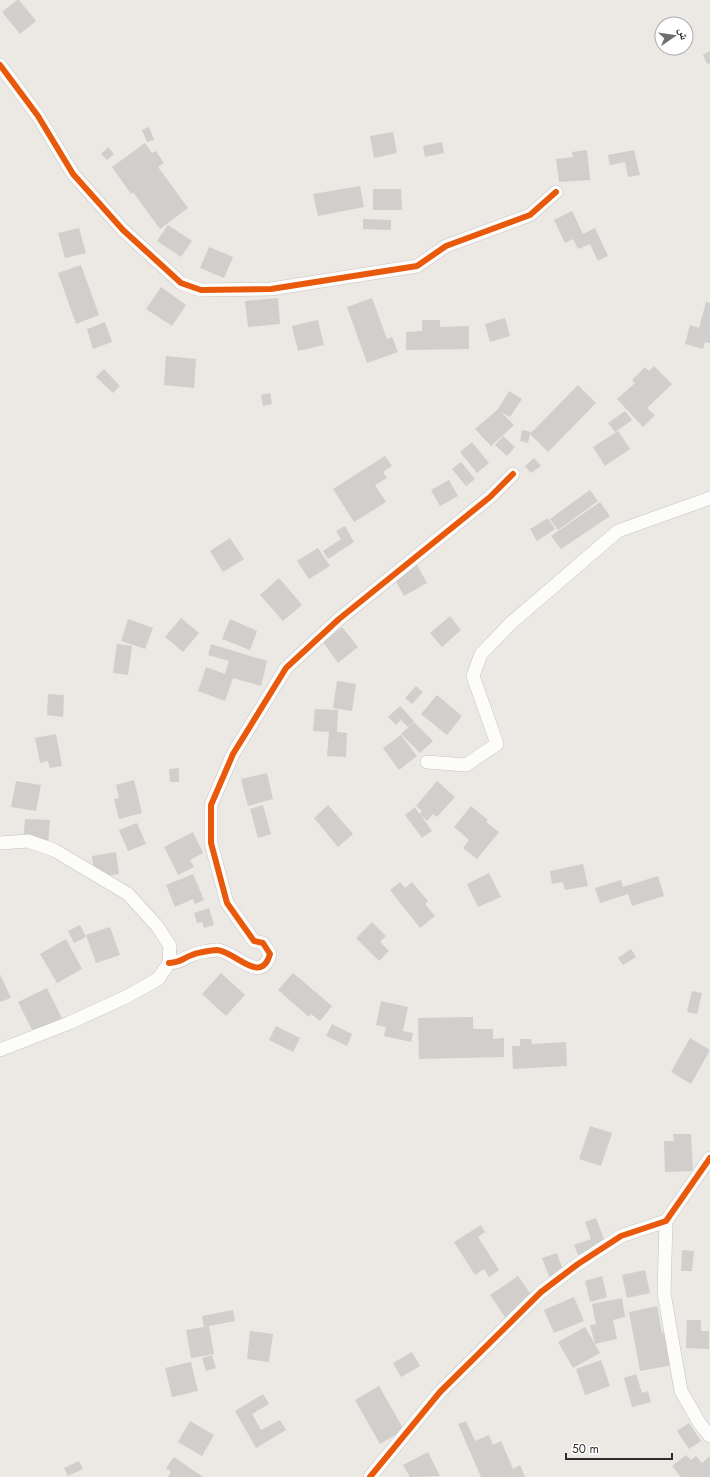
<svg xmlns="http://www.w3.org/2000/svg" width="710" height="1477" font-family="Jost,'Noto Naskh Arabic',sans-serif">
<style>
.building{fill:#d1cecb}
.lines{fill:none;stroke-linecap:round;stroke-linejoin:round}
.minor-casing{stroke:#c5c4c5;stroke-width:14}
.minor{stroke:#fcfcfb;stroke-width:13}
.cycleway-casing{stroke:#fff;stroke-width:8}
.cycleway{stroke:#e8590c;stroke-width:6}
</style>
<rect width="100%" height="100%" fill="#ece8e4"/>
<!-- building -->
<path class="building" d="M17,0H19L36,21L20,34L2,12Z
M710,51V63L707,64L703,55Z
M149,127L154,140L147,142L142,130Z
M393,132L397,153L374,158L370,136Z
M442,142L444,153L425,157L423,146Z
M145,143L152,153L156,151L164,163L158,167L188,208L160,229L133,192L131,194L112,167Z
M108,147L114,154L107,160L101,154Z
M587,150L590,180L559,182L556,159L573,157L572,152Z
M634,150L640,175L628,177L625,162L610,165L608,155Z
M360,186L364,207L318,216L313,194Z
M373,189H401L402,210H373Z
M572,211L583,234L595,228L608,256L598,261L590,244L578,249L573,239L565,243L554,220Z
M363,219L391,220V230L363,229Z
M168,225L192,241L181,257L157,241Z
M79,228L86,253L65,258L58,233Z
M209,247L233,257L224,278L200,268Z
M81,265L99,315L76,324L58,273Z
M161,287L186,305L172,326L146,309Z
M278,298L280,324L248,327L245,301Z
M372,298L387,339L392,337L398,352L367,363L347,307Z
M706,302L710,303V343L705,342L703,349L685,344L690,325L699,328Z
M505,318L510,336L490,342L485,324Z
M318,320L324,345L298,351L292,326Z
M422,320H440V327L469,326V349L406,350V332L422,331Z
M105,322L112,342L93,349L87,329Z
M166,356L196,359L194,388L164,385Z
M654,366L672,384L647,408L655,415L643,427L617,399L635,383L632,380L645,367L649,371Z
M104,369L120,386L113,393L96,377Z
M578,385L596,403L548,452L530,434L528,443L520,441L522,430L531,432L530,434Z
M509,391L522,399L510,417L501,412L514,425L491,446L475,429L498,409Z
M270,393L272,404L263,406L261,395Z
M625,411L632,420L615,432L608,423Z
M618,431L630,449L605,466L593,447Z
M503,436L515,447L507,456L495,445Z
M472,442L489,463L477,473L460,452Z
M385,456L392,466L383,472L387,478L375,485L386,502L354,522L333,489Z
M534,458L541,466L531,473L525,466Z
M461,462L475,479L466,486L452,469Z
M449,480L458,496L440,506L431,490Z
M590,490L598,501L558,530L550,519Z
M600,502L610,516L561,549L551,536Z
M548,518L555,529L537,541L530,529Z
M345,526L354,542L328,559L323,551L341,539L336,531Z
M230,538L244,559L223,572L210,551Z
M318,548L330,566L309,579L297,561Z
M417,565L427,583L404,596L394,578Z
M279,578L302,605L283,621L260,595Z
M450,616L461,630L442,647L430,633Z
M181,618L199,633L183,652L165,637Z
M128,619L153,628L145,649L121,641Z
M230,619L257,631L250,650L222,639Z
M342,627L358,647L338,663L323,642Z
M117,644L132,646L128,675L113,673Z
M211,644L267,661L261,686L233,678L225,701L198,691L206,667L225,674L229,661L208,655Z
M337,681L356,684L352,711L333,708Z
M416,686L423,692L412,704L405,698Z
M48,694L64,695L63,717L47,715Z
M437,695L462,716L447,735L421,714Z
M400,706L414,721L408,727L401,720L396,725L388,717Z
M315,709L338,710L337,732L347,733L346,757L327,756L329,732L313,731Z
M414,722L433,741L420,753L401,734Z
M56,734L62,766L50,768L48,761L40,763L35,738Z
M401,735L417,756L399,770L383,748Z
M179,768V782H170L169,769Z
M267,773L273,799L248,806L241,779Z
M134,780L142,813L119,819L114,799L119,798L116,785Z
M16,781L41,785L36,811L11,807Z
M437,781L455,797L437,817L433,814L427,821L420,814L432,831L422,838L405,815L415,807L419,814L422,811L416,806Z
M263,805L271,834L258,838L250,809Z
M328,805L353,834L338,847L314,818Z
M471,806L488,820L486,822L499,832L477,859L463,848L469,840L454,827Z
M25,819L50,820L48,846L23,845Z
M137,823L146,844L128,851L119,830Z
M193,832L203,853L190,860L194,867L178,875L164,847Z
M116,852L119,874L95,878L92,856Z
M583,864L588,886L565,890L563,882L552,884L550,871Z
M489,873L501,897L478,907L467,884Z
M193,874L204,900L195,904L193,899L175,907L166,885Z
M658,876L664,896L632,906L628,894L600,903L595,888L621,880L623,887Z
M400,882L405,888L412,882L428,901L425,904L435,916L420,928L390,890Z
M209,908L214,925L204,928L202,922L197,923L194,913Z
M372,922L386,936L380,942L389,951L379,961L356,938Z
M80,925L86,937L74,943L68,931Z
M110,927L120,955L96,963L86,935Z
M66,939L82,969L57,983L40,954Z
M631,949L636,957L623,965L618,958Z
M221,973L245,995L226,1016L202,994Z
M293,973L332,1006L320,1021L311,1014L309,1017L278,990Z
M0,974L11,998L0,1002Z
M47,988L62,1018L33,1032L18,1002Z
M692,991L702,993L697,1014L687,1012Z
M381,1001L408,1007L403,1031L413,1033L411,1042L384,1036L386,1027L376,1025Z
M473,1017V1029H493V1039L504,1038V1057L419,1059L418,1018Z
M332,1024L352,1034L347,1046L326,1036Z
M276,1026L300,1038L293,1052L269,1040Z
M690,1038L710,1050L691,1084L671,1072Z
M520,1039H531L532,1044L566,1042L567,1066L513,1069L512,1046H520Z
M590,1126L612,1133L601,1166L579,1159Z
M673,1134H691L693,1171L665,1172L664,1141H674Z
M596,1218L606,1245L578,1255L574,1245L591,1239L585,1222Z
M481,1225L485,1232L478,1237L499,1270L489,1277L484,1269L475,1275L454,1242Z
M682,1250L694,1251L692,1271H681Z
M557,1253L566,1279L552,1284L542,1258Z
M645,1270L650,1293L627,1298L622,1275Z
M518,1276L535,1300L507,1320L490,1295Z
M602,1276L607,1297L590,1302L585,1281Z
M574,1297L584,1321L554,1333L544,1310Z
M622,1298L625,1317L613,1320L617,1339L595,1344L590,1325L596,1324L592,1304Z
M657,1306L662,1333L667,1332L673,1365L640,1371L629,1312Z
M233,1310L235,1321L209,1326L214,1354L191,1358L186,1330L204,1327L202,1316Z
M687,1320H701V1331H709V1349L686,1348Z
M585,1327L600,1353L573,1368L558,1342Z
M250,1331L273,1334L269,1362L247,1359Z
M412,1352L420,1366L401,1377L393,1363Z
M212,1355L216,1368L206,1371L202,1358Z
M601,1360L610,1386L585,1395L576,1369Z
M191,1362L198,1391L172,1397L165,1368Z
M636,1374L642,1393L648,1391L651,1402L632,1407L624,1378Z
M379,1386L404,1430L380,1444L355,1400Z
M263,1394L269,1404L252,1414L261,1430L280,1420L286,1430L256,1448L235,1411Z
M190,1421L214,1435L202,1456L178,1442Z
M466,1421L475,1441L489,1435L493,1445L501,1441L513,1469L520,1465L525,1477H481L458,1424Z
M689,1423L701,1441L689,1449L677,1431Z
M428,1452L440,1476L410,1477L403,1465Z
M686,1455L691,1460L696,1456L702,1463L710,1456V1477H681L672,1466Z
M174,1457L203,1477H168L171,1472L166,1468Z
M79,1461L83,1469L68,1476L64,1468Z"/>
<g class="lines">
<defs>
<path id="minor" d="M0,65L38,116L73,174L123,230L181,283L201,290L271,289L417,266L446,246L530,215L556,192
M427,762L466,765L497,744L473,676L481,654L511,623L618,531L710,498
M0,843L28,841L54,850L128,894L157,926L170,946L169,963L158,979L126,997L69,1023L0,1050
M169,963C183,962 181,959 192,955C196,953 212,950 217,950C235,951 261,986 270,954L263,943L254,941L227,903L211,843V805L233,754L286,668L339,619L490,497L513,474
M666,1221L664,1293L681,1391L700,1424L710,1436
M370,1477L440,1392L541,1292L578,1264L621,1236L666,1221L710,1158"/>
</defs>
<!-- minor casing -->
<use href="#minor" class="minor-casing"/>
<!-- minor -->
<use href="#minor" class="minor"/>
<defs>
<path id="cycleway" d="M0,65L38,116L73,174L123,230L181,283L201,290L271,289L417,266L446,246L530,215L556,192
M169,963C183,962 181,959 192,955C196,953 212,950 217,950C235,951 261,986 270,954L263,943L254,941L227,903L211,843V805L233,754L286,668L339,619L490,497L513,474
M370,1477L440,1392L541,1292L578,1264L621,1236L666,1221L710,1158"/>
</defs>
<!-- cycleway casing -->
<use href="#cycleway" class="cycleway-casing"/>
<!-- cycleway -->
<use href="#cycleway" class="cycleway"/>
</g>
<!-- north arrow -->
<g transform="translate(674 36) rotate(77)"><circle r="19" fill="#ffffff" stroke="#ababab"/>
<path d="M0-3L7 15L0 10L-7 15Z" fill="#706f6e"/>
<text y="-6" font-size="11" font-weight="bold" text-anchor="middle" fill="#2e2e2e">ش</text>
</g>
<!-- scale -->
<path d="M566 1453v6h106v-6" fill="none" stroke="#2e2e2e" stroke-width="2"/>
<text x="572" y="1453" font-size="12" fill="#2e2e2e" stroke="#ffffff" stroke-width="3" paint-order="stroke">50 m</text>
</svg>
